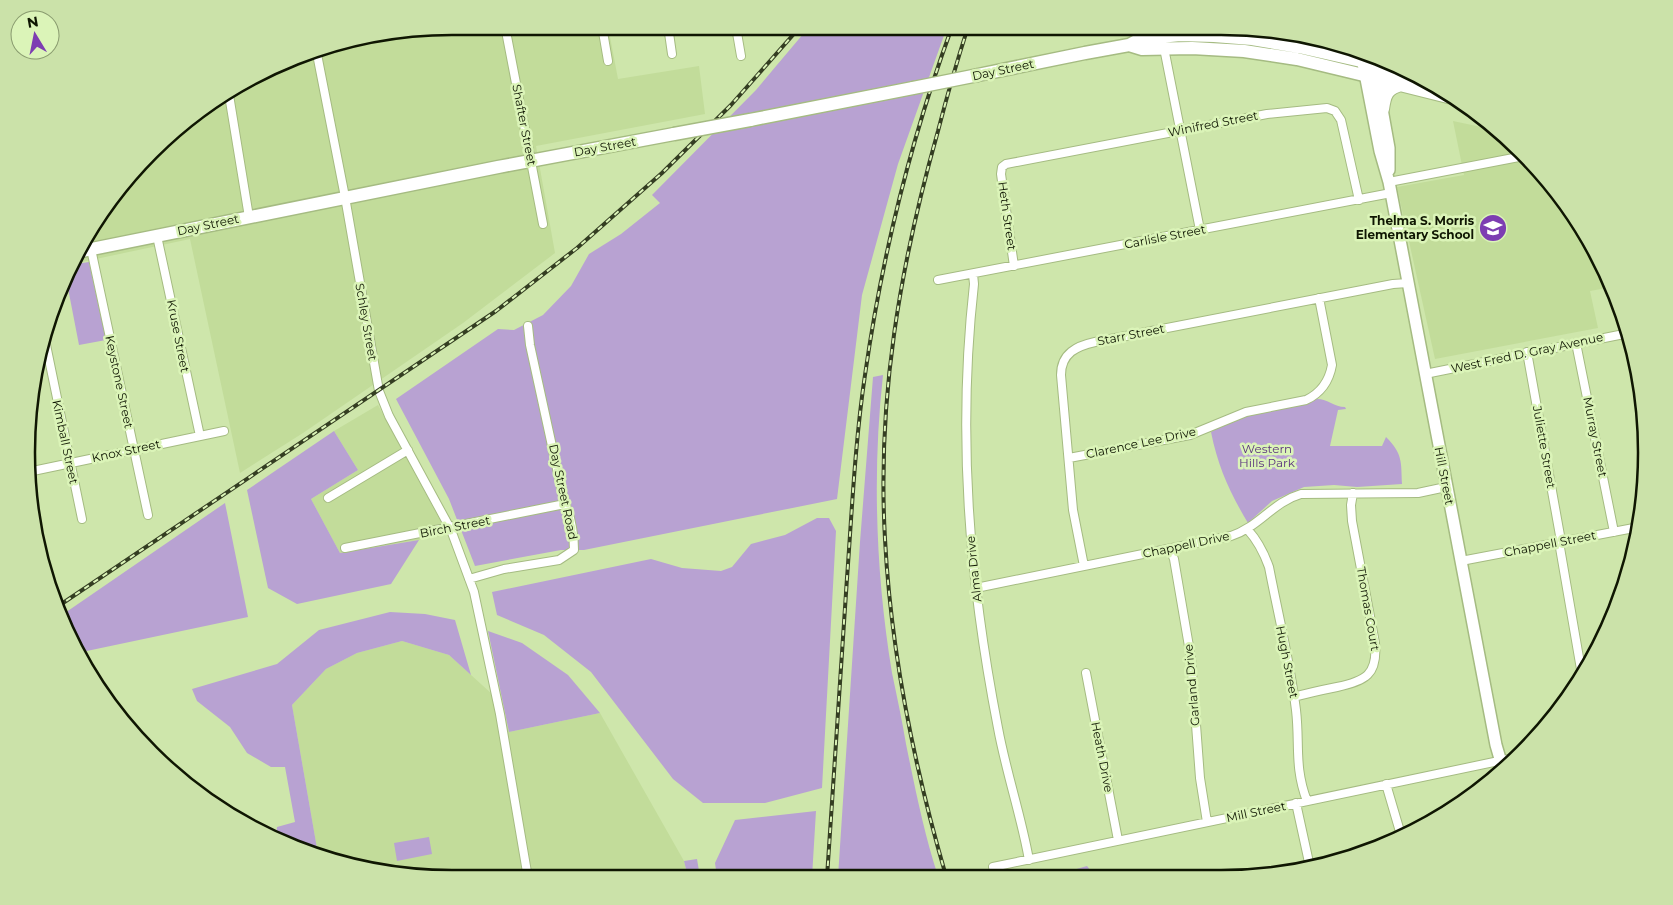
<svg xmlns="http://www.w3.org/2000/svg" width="1673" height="905" font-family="Montserrat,sans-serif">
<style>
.built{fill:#c2dc9a}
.green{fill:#b8a2d2}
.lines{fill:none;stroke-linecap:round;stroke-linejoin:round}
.street-casing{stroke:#a5bb82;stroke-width:10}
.secondary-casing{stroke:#a5bb82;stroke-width:14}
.primary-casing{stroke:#a5bb82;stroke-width:15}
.highway-casing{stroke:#a5bb82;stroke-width:16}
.street{stroke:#fff;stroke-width:8}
.secondary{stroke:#fff;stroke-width:11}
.primary{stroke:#fff;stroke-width:12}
.highway{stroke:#fff;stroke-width:14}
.rail-casing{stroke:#343e22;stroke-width:4}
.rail{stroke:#dbf4b8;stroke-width:2;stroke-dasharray:5.5;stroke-linecap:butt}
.primary-bridge-casing{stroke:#a5bb82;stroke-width:15;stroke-linecap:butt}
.primary-bridge{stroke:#fff;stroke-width:12}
.labels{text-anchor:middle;stroke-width:5;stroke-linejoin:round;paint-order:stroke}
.street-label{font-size:12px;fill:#0f1602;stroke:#dbf4b8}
.poi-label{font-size:12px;font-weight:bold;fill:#0f1602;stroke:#dbf4b8;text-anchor:end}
.park-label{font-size:12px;fill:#5a337d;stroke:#dbf4b8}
.rim{fill:none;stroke:#0f1602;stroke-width:2.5}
</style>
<rect width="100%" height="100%" fill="#cee6ab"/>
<!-- built -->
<path class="built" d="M453,26H608L618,79L699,66L705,114L536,146L555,253L463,323L303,433L240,473L190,239L77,263L98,216L193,115L315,49Z
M1453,121L1500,131L1558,193L1603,264L1612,287L1590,291L1598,328L1435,359L1397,187L1464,175Z
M378,405L448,535L340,553L311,499L358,470L334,431Z
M402,641L449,655L503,704L509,732L600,713L684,861L688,877L425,878L342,864L318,854L292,705L326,669L357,653Z"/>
<!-- green -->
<path class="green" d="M809,27H947L898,164L862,295L837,499L584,550H561L475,566L449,499L396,399L498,329L514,330L543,315L571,286L589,254L621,234L660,203L652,195L756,90Z
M89,262L106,340L79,345L67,283L76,264Z
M883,375C872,473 876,576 892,673C897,697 902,720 906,744C915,788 924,833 938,876L838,877L860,542L873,377Z
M1317,399C1328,399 1334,407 1345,407L1346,409L1338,410L1330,446H1382L1386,437C1403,454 1401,462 1402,484L1357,487L1334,485L1304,487L1272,501L1248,523C1230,493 1218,467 1211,432C1223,425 1234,419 1247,415C1270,408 1294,406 1317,399Z
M334,431L358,470L311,499L340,553L419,540L391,584L297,604L268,588L247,490Z
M225,503L248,617L82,652L59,617Z
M817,518H829L836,531L822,788L765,803H703L673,779L591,672L544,635L497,615L492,592L651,559L682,568L721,571L732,567L751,544L785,535Z
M390,612L425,614L455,620L471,675L449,655L402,641L357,653L326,669L292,705L318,854L276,837L277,827L295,822L285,767H271L247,753L230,727L197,701L192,689L277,664L319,630Z
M488,631L522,643L568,675L600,713L509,732Z
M816,811L812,877H717L715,863L735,820Z
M429,837L432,854L397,861L394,843Z
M697,859L700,877H688L684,861Z
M1087,866L1095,876H1052Z"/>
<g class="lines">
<defs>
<path id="street" d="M505,26L543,224
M602,26L608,61
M668,26L672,54
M736,27L741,56
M1164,48L1200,230
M316,49L345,197L379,391L389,416L451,530L474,592L500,714L528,878
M229,95L249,217
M1389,182L1524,156
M157,236L200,436
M91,249L148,515
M1014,266L1001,174L1002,167L1006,164L1267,114L1327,108L1335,111L1341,120L1359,200
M973,274L974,284C957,435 969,579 998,728C1006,772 1021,815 1029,860
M938,280L1391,193
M44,335L82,519
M1576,343L1614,532
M1527,352L1561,541
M1425,374L1629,333
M1069,458L1190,435L1246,412L1306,400C1321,393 1329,382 1332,365L1319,298
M28,472L224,431
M328,498L408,450
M1248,530C1258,541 1264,553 1269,567C1278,614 1290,662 1296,710C1300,744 1294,767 1307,801
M1559,542L1582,675
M345,548L565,504
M1170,549L1174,559L1191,658L1200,778L1207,822
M1461,561L1639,527
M1084,566L1073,510L1061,375C1061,353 1077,346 1095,342L1393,284L1408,283
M469,579L504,569L559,560L574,550C574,534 571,517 564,501L530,345L528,326
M976,588L1231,536C1259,527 1273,502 1301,494L1418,493L1446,487
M1086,673L1118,840
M1294,697C1308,693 1322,690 1337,687C1365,681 1378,675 1375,643L1352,521L1351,505L1353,493
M1386,784L1401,835
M1296,803L1310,867
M993,867L1518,757"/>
<path id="secondary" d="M1361,53L1380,151L1389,182L1496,745L1503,769
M1375,70L1389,148V170"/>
<path id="primary" d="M1129,45L1142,49L1192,48L1244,51L1297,59L1376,78
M978,75L1085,53L1129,45L1140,39L1180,35L1214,36L1252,39L1299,47L1374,64
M750,120L913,88
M82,251L498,167L674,134"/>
<path id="highway" d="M1374,64L1406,72
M1376,78L1452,97
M1382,109C1384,95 1386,88 1401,84"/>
</defs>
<!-- street casing -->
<use href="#street" class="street-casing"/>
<!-- secondary casing -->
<use href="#secondary" class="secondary-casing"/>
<!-- primary casing -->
<use href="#primary" class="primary-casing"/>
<!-- highway casing -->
<use href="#highway" class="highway-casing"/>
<!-- street -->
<use href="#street" class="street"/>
<!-- secondary -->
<use href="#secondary" class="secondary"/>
<!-- primary -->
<use href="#primary" class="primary"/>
<!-- highway -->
<use href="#highway" class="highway"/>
<defs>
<path id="rail" d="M57,607L496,311L577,248L662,173L731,105L800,27
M946,876C914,766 891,654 885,539C877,398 900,266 938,131C947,96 957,61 968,27
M827,877C834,777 840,678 847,578C852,510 855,442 865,375C882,256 911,139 952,27"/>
</defs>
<!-- rail casing -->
<use href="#rail" class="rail-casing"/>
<!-- rail -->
<use href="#rail" class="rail"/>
<defs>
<path id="primary-bridge" d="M913,88L978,75
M674,134L750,120"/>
</defs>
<!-- primary-bridge casing -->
<use href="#primary-bridge" class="primary-bridge-casing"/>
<!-- primary-bridge -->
<use href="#primary-bridge" class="primary-bridge"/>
</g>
<!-- icons -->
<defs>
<symbol id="school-disc" viewBox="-11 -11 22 22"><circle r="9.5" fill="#7d3db2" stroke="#dbf4b8"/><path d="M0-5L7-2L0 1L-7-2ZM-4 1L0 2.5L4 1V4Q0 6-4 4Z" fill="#fff"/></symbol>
</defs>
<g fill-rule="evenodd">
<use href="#school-disc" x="1477" y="212" width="32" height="32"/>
</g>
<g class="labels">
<!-- street labels -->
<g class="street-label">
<text transform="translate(1003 70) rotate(-12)" y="4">Day Street</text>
<text transform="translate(1213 124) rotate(-11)" y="4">Winifred Street</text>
<text transform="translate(524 125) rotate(79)" y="4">Shafter Street</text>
<text transform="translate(605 147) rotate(-10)" y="4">Day Street</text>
<text transform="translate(1007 216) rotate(82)" y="4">Heth Street</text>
<text transform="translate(208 225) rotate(-12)" y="4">Day Street</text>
<text transform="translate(1165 237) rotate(-11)" y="4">Carlisle Street</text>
<text transform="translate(366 322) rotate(80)" y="4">Schley Street</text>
<text transform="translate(1131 335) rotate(-11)" y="4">Starr Street</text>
<text transform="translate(178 336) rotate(79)" y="4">Kruse Street</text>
<text transform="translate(1527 353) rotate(-12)" y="4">West Fred D. Gray Avenue</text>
<text transform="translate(119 382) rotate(78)" y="4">Keystone Street</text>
<text transform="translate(1595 437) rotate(79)" y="4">Murray Street</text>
<text transform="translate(65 442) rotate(78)" y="4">Kimball Street</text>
<text transform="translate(1141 443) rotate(-12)" y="4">Clarence Lee Drive</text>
<text transform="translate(1544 447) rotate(80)" y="4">Juliette Street</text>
<text transform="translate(126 451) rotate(-12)" y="4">Knox Street</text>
<text transform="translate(1444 476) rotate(79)" y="4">Hill Street</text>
<text transform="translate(563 492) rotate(78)" y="4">Day Street Road</text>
<text transform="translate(455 527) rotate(-11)" y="4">Birch Street</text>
<text transform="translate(1550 544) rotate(-11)" y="4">Chappell Street</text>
<text transform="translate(1186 545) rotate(-12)" y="4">Chappell Drive</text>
<text transform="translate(974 569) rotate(-96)" y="4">Alma Drive</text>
<text transform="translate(1368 609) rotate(80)" y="4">Thomas Court</text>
<text transform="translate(1287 662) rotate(79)" y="4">Hugh Street</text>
<text transform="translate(1192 685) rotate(-95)" y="4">Garland Drive</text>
<text transform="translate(1102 757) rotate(79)" y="4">Heath Drive</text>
<text transform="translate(1256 812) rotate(-12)" y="4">Mill Street</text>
</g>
<!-- poi labels -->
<g class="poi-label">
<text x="1474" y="225">Thelma S. Morris<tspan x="1474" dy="14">Elementary School</tspan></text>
</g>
<!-- park labels -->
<g class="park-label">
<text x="1267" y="453">Western<tspan x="1267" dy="14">Hills Park</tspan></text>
</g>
</g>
<!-- crop -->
<path d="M0 0H1673V905H0ZM452 35H1221A417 417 0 0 1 1638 452V453A417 417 0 0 1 1221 870H452A417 417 0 0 1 35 453V452A417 417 0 0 1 452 35Z" fill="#cbe2a9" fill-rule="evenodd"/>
<path class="rim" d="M452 35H1221A417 417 0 0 1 1638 452V453A417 417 0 0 1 1221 870H452A417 417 0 0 1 35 453V452A417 417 0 0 1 452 35Z"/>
<!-- north arrow -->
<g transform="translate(35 35) rotate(350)"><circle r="24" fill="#dbf4b8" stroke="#899b6f"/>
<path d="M0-4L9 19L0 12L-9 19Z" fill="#7d3db2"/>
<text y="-8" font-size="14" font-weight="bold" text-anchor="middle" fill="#0f1602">N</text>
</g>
</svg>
